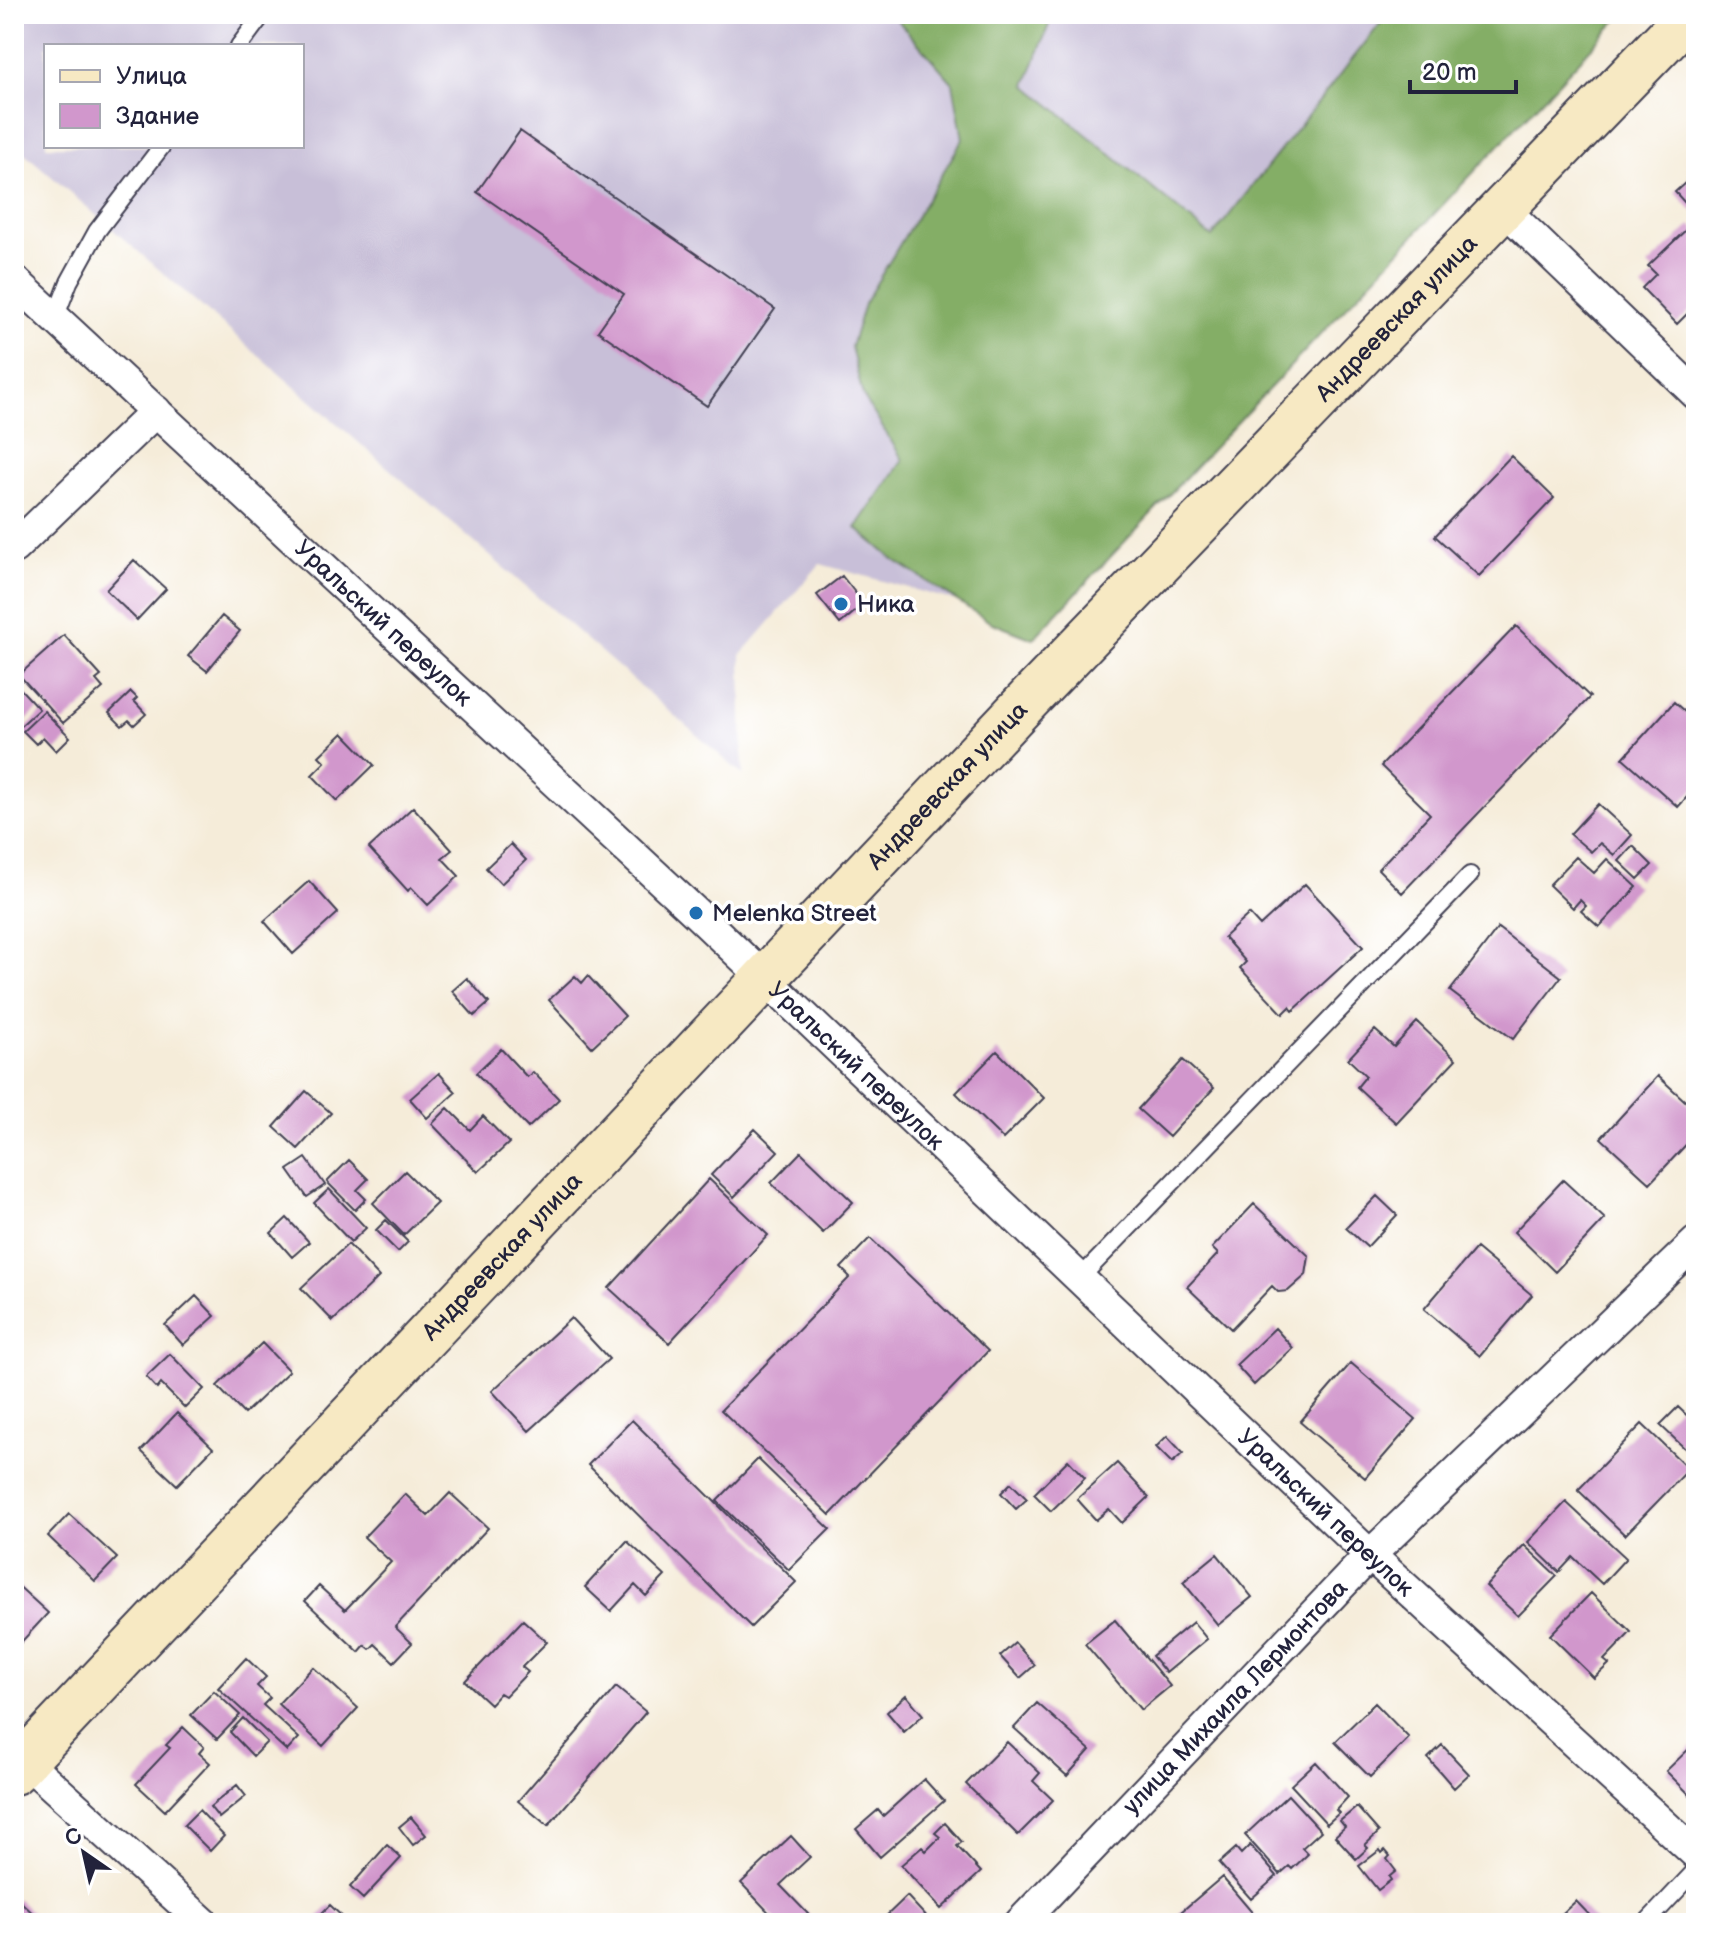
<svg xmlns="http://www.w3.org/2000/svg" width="1710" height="1937" font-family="'Balsamiq Sans',sans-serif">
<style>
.industrial{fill:#c8bfd8;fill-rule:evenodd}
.forest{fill:#84ae66;stroke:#536850;stroke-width:2}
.building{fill:#d197cc}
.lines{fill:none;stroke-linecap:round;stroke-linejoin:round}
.lane-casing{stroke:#424053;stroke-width:20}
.street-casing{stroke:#424053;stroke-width:34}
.secondary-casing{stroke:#424053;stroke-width:48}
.lane{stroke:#fff;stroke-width:16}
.street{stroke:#fff;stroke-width:30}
.secondary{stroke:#f7e9c3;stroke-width:44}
.poi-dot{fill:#1f6fb2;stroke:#fff;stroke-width:3}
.labels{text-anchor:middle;stroke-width:7;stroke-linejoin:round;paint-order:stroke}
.street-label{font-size:24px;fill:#22223b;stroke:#fff}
.poi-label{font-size:24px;fill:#22223b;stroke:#fff;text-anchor:start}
</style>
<rect width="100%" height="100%" fill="#fff"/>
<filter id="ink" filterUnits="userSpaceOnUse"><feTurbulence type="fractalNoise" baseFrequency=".0125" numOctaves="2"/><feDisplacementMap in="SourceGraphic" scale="16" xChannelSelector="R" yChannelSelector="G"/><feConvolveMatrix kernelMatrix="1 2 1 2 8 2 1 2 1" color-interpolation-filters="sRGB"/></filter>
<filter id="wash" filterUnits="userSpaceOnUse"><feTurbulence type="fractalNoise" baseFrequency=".006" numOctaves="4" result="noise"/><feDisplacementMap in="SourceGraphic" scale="32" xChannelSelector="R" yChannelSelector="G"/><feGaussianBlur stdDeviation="1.8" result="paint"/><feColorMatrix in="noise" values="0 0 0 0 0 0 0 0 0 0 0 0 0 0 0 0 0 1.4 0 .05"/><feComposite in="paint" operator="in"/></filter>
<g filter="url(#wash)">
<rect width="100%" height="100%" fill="#f5ecd9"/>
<!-- industrial -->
<path class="industrial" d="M14,14H1561L1000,613L820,564L741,655L743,775L14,144ZM46,46H302V146H46Z"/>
<!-- forest -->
<path class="forest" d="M892,14H1053L1026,85L1212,237L1388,14H1623L1033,639L990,622L894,560L856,528L903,460L863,396L851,347L864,304L963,139L953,83Z"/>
<g id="blocks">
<!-- building -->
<path class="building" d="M520,131L775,309L707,406L598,331L624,294L477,192Z
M1696,173V215L1675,192Z
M1691,225L1696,230V305L1677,324L1642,288L1656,274L1648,266Z
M1511,456L1554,498L1479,576L1435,536Z
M134,560L166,589L137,620L106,590Z
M842,576L864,604L840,624L817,595Z
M222,616L240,631L207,671L188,656Z
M1516,626L1590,697L1402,893L1378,869L1430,814L1381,766Z
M64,635L101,676L96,680L103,688L63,723L19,675Z
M14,682L39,709L16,730L14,728Z
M131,692L137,698L134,701L146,714L134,725L129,720L122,726L109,713Z
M1674,702L1696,722V787L1678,807L1623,758Z
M44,711L70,737L56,751L43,737L36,744L23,731Z
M343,733L374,765L337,801L312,775L325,762L319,756Z
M1598,804L1632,835L1614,855L1600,843L1591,852L1570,834Z
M413,807L452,850L442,858L459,876L428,905L411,887L408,891L369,848Z
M511,844L526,860L501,884L486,868Z
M1633,846L1652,865L1638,879L1619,861Z
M1576,857L1594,873L1607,859L1637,887L1599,927L1581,911L1586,906L1580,900L1573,908L1549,885Z
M309,881L338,913L293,954L264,921Z
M1305,884L1363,947L1293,1011L1290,1007L1283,1014L1240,968L1246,962L1224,937L1249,914L1260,926Z
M1498,928L1561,977L1513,1039L1450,991Z
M575,976L582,983L588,976L625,1016L592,1047L549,1000Z
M467,978L489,1003L474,1016L452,991Z
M1417,1022L1456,1059L1396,1123L1357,1087L1366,1076L1348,1059L1375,1030L1394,1047Z
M501,1049L527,1077L533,1072L559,1099L528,1128L476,1073Z
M997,1051L1044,1098L1003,1139L956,1093Z
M1183,1060L1214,1088L1169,1137L1138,1109Z
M439,1073L456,1092L427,1118L410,1099Z
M1658,1076L1696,1111V1134L1650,1183L1601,1138Z
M306,1091L331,1113L298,1149L274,1127Z
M448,1108L470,1130L483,1116L509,1143L478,1172L432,1124Z
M755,1129L778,1151L734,1197L711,1175Z
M801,1152L853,1202L823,1233L771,1183Z
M306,1158L325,1185L307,1197L288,1170Z
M349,1160L368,1179L357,1190L366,1199L355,1210L327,1182Z
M405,1171L437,1203L404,1235L373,1203Z
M709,1179L768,1235L669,1343L609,1288Z
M1563,1180L1605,1219L1555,1272L1514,1232Z
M329,1189L366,1228L351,1242L314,1203Z
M1377,1196L1397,1215L1367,1247L1346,1228Z
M1254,1204L1309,1256L1306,1275L1288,1291L1278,1292L1272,1286L1231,1329L1187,1287L1218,1254L1212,1248Z
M287,1218L309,1242L292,1257L271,1233Z
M386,1220L408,1242L398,1252L376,1230Z
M870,1238L988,1351L830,1515L721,1410L850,1277L841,1268Z
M348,1244L379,1277L333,1321L301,1288Z
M1476,1248L1532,1295L1480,1356L1424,1309Z
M196,1296L215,1316L183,1345L165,1325Z
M571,1318L609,1359L529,1431L492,1391Z
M1275,1328L1293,1348L1254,1385L1236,1365Z
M262,1343L289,1371L244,1414L217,1386Z
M170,1354L204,1389L185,1408L161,1384L157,1389L146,1377Z
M1351,1363L1416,1419L1365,1478L1300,1422Z
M1678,1407L1696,1424V1459L1660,1425Z
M177,1413L213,1448L177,1485L141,1451Z
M632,1420L796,1582L751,1627L588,1465Z
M1642,1424L1689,1469L1625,1535L1578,1490Z
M1167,1436L1183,1453L1172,1463L1156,1447Z
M758,1459L830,1529L789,1570L717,1501Z
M1068,1460L1085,1478L1051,1511L1034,1494Z
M1117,1463L1149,1497L1122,1523L1109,1509L1096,1520L1077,1499Z
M1011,1483L1027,1499L1016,1509L1001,1493Z
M450,1493L488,1528L395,1627L412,1643L394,1662L375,1644L370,1649L365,1645L359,1652L305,1601L319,1586L345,1610L391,1562L364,1537L405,1494L428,1516Z
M1566,1502L1626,1558L1602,1584L1573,1557L1559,1572L1528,1542Z
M69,1514L117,1558L95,1581L48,1536Z
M627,1541L665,1576L646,1596L635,1585L611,1611L585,1587Z
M1524,1545L1557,1576L1518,1616L1486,1586Z
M1217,1554L1252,1597L1218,1625L1183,1582Z
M14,1582L48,1613L14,1650Z
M1591,1593L1631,1632L1604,1660L1609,1664L1594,1678L1550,1635Z
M523,1620L547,1642L522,1667L528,1672L505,1696L500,1693L490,1704L465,1681Z
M1115,1620L1170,1686L1141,1710L1085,1644Z
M1193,1622L1207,1639L1166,1673L1152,1656Z
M1015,1643L1035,1665L1020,1678L1000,1656Z
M246,1658L266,1677L257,1686L270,1698L263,1705L299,1738L287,1751L218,1688Z
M313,1667L358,1708L323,1746L278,1704Z
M616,1687L646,1712L548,1826L518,1801Z
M214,1691L240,1715L217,1739L191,1715Z
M906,1695L923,1715L904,1732L887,1712Z
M1037,1703L1090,1750L1067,1776L1014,1728Z
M1375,1703L1409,1738L1370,1777L1335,1742Z
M243,1718L267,1742L253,1756L230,1732Z
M183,1727L204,1747L199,1753L210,1763L165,1811L136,1784L170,1748L166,1745Z
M1007,1742L1040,1773L1033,1781L1053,1800L1018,1835L966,1784Z
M1696,1742V1801L1666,1771Z
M1442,1745L1469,1774L1454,1788L1428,1758Z
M1316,1762L1348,1797L1336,1810L1339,1813L1327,1824L1291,1785Z
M924,1779L944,1801L880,1857L856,1829L878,1810L883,1816Z
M237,1785L246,1796L219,1818L210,1807Z
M1288,1795L1321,1831L1302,1848L1308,1854L1292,1869L1289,1866L1280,1874L1245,1835Z
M1357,1807L1379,1832L1365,1845L1368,1848L1356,1859L1335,1836L1345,1827L1340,1821Z
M199,1810L224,1836L210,1851L184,1825Z
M411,1817L426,1835L413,1845L399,1827Z
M945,1823L962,1842L957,1846L981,1872L941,1909L901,1865L922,1847L926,1851L940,1837L935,1833Z
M791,1836L810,1857L780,1885L810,1916L803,1923H779L741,1883Z
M387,1845L401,1858L363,1899L350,1887Z
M1250,1845L1277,1876L1251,1899L1219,1863L1236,1848L1241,1854Z
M1380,1850L1382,1853L1385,1850L1390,1856L1387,1859L1396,1871L1389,1877L1391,1880L1378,1890L1359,1866Z
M1222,1877L1261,1923H1232L1228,1918L1223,1923H1168Z
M907,1896L932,1923H879Z
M18,1899L43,1923H14V1902Z
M1576,1901L1597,1923H1552Z
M330,1905L349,1923H312Z"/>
</g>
</g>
<g filter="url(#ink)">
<use href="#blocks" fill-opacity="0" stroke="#424053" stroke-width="2"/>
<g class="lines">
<defs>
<path id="lane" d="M239,46L263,14
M55,318L69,282L97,231L162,146
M1080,1278L1470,875
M1646,1923L1696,1870"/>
<g id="street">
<path d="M1503,208L1696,394"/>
<path id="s1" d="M14,280L696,913L1370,1555L1696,1854"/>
<path d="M14,548L156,411"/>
<path d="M25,1761L204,1923"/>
<path id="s2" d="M1020,1923L1370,1555L1696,1242"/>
</g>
<g id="secondary">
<path id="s3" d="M14,1772L1028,700L1690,14"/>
</g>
</defs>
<!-- lane casing -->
<use href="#lane" class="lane-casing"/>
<!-- street casing -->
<use href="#street" class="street-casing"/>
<!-- secondary casing -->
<use href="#secondary" class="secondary-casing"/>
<!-- lane -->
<use href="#lane" class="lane"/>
<!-- street -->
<use href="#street" class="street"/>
<!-- secondary -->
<use href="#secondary" class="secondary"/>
</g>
</g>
<!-- markers -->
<g class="poi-dot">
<circle cx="841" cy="604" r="8"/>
<circle cx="696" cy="913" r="8"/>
</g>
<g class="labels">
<!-- street labels -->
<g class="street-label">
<text dy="8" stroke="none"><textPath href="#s3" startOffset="2006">Андреевская улица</textPath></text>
<text dy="8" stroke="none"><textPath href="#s1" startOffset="504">Уральский переулок</textPath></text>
<text dy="8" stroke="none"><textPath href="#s3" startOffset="1358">Андреевская улица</textPath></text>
<text dy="8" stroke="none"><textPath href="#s1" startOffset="1152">Уральский переулок</textPath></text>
<text dy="8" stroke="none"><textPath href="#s3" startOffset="710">Андреевская улица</textPath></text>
<text dy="8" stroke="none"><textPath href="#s1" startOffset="1800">Уральский переулок</textPath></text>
<text dy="8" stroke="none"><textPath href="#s2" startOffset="312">улица Михаила Лермонтова</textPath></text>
</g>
<!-- poi labels -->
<g class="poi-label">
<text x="857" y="612">Ника</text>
<text x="712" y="921">Melenka Street</text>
</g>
</g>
<!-- margin -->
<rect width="1710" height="1937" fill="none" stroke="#fff" stroke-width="48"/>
<!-- legend -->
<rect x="44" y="44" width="260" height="104" fill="#ffffff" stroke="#a7a7b1" stroke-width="2"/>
<rect x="60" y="70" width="40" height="12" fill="#f7e9c3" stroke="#a7a7b1" stroke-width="2"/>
<text x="116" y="84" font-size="24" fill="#22223b">Улица</text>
<rect x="60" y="104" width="40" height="24" fill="#d197cc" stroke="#a7a7b1" stroke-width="2"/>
<text x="116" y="124" font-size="24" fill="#22223b">Здание</text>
<!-- north arrow -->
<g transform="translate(84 1853) rotate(326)" stroke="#ffffff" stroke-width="6" paint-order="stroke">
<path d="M0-6L14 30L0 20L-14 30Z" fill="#22223b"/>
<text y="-12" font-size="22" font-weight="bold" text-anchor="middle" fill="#22223b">С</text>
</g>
<!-- scale -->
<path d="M1410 80v12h106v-12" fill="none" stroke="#22223b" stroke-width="4"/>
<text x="1422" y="80" font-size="24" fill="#22223b" stroke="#ffffff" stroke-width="6" paint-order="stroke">20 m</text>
</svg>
